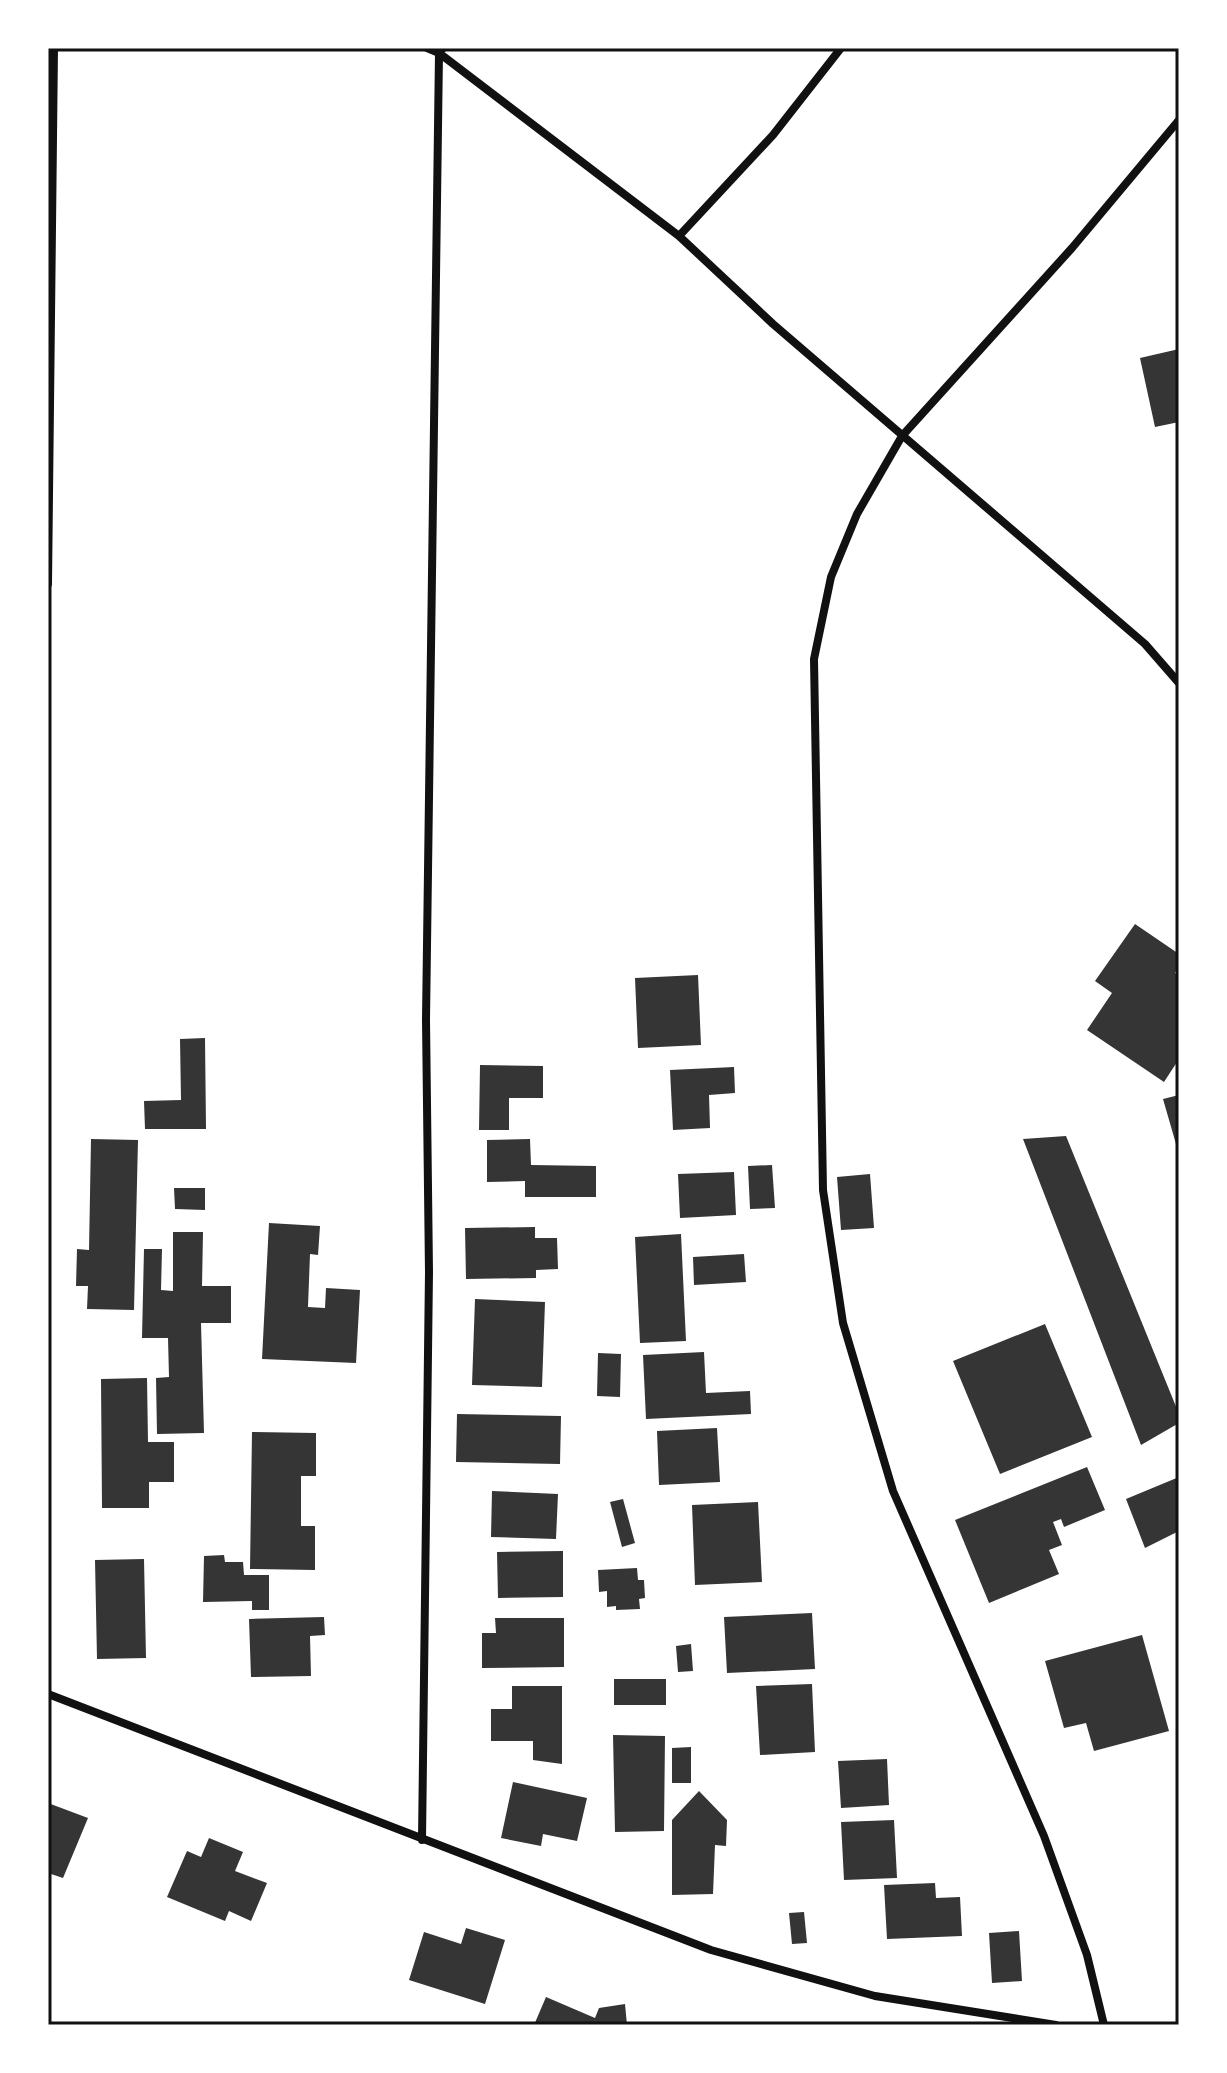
<svg xmlns="http://www.w3.org/2000/svg" width="1227" height="2073" font-family="'PT Sans',sans-serif">
<style>
.building{fill:#353535}
.lines{fill:none;stroke-linecap:round;stroke-linejoin:round}
.minor{stroke:#111;stroke-width:8}
.neatline{fill:none;stroke:#111;stroke-width:3}
</style>
<rect width="100%" height="100%" fill="#fff"/>
<!-- building -->
<path class="building" d="M1179,349V422L1155,427L1140,358Z
M1135,924L1179,954V966L1175,973L1179,976V1059L1164,1082L1087,1030L1112,993L1095,981Z
M698,975L701,1045L638,1048L635,978Z
M205,1038L206,1129H145L144,1101L181,1100L180,1039Z
M480,1065L543,1066V1098H509V1130H479Z
M734,1067L735,1093L709,1095L710,1128L673,1130L670,1070Z
M1179,1095V1151H1178L1163,1099Z
M1066,1136L1179,1414V1423L1141,1445L1023,1139Z
M91,1139L138,1140L134,1310L87,1309L88,1286H76L77,1249L89,1250Z
M530,1139L531,1165L596,1166V1197H525V1181L487,1182V1140Z
M772,1165L775,1208L750,1209L748,1166Z
M734,1172L736,1215L680,1218L678,1174Z
M870,1174L874,1228L841,1230L837,1177Z
M174,1188H205V1210L175,1209Z
M269,1223L320,1226L318,1255L310,1254L308,1307L325,1308L326,1288L360,1290L356,1363L262,1359Z
M535,1227V1238H557L558,1269L536,1270V1278L466,1279L465,1228Z
M173,1232H203L202,1286H231V1323H201L204,1433L157,1434L156,1378L169,1377L168,1338H142L144,1249H162L161,1290L173,1291Z
M681,1234L686,1341L640,1343L635,1237Z
M744,1254L746,1282L694,1285L693,1257Z
M475,1299L545,1302L542,1387L472,1385Z
M1045,1324L1092,1437L1000,1474L953,1361Z
M704,1352L706,1393L750,1391L751,1414L646,1419L643,1355Z
M598,1353L621,1354L620,1397L597,1396Z
M147,1378L148,1442H174V1482H149V1508H102L101,1379Z
M457,1414L561,1416L560,1464L456,1462Z
M717,1428L720,1482L659,1485L657,1431Z
M252,1432L316,1433V1476H301V1526H315V1570L250,1569Z
M1087,1467L1105,1510L1064,1527L1061,1519L1053,1522L1062,1545L1049,1550L1059,1574L989,1603L955,1520Z
M1179,1477V1531L1145,1548L1126,1499Z
M492,1491L558,1494L556,1539L491,1537Z
M623,1499L635,1543L622,1547L610,1502Z
M758,1502L762,1582L695,1585L692,1505Z
M563,1551V1597L498,1598L497,1552Z
M224,1555L225,1562H243L244,1575H269V1610H252V1601L203,1602L204,1556Z
M144,1559L146,1658L97,1659L95,1560Z
M637,1568L638,1580H644L645,1598L639,1599L640,1609L616,1610V1606L607,1607V1591L599,1592L598,1570Z
M812,1613L815,1669L727,1673L724,1617Z
M324,1617L325,1635L310,1636L311,1676L251,1677L249,1619Z
M495,1618H564V1667L482,1668V1633H496Z
M1142,1635L1169,1731L1094,1751L1086,1723L1064,1728L1045,1661Z
M691,1644L693,1671L678,1672L676,1646Z
M614,1679H666V1705H614Z
M812,1684L815,1752L760,1755L756,1686Z
M512,1686H562V1764L533,1760V1741H491V1709H512Z
M613,1735L665,1736L664,1831L615,1832Z
M691,1747V1783H672V1748Z
M887,1759L889,1805L841,1808L838,1761Z
M513,1782L587,1798L577,1841L543,1834L541,1846L501,1838Z
M699,1791L727,1820L726,1846L715,1845L713,1894L672,1895V1820Z
M48,1803L88,1818L63,1878L48,1873Z
M894,1820L897,1878L844,1880L841,1822Z
M209,1838L243,1852L235,1871L267,1883L251,1921L229,1911L225,1921L167,1897L187,1851L201,1857Z
M935,1883L936,1898L960,1897L962,1936L887,1939L884,1885Z
M804,1912L807,1943L792,1944L789,1913Z
M466,1928L505,1940L485,2004L409,1980L424,1932L461,1944Z
M1019,1931L1022,1981L992,1983L989,1933Z
M546,1997L595,2018L599,2008L625,2004L627,2025H534Z"/>
<g class="lines">
<!-- minor -->
<path class="minor" d="M427,48L439,53L679,236L773,324L1145,644L1179,683
M679,236L773,135L841,48
M48,584L54,48
M48,1694L711,1950L875,1996L1056,2025
M422,1840L429,1272L426,1020L439,53L443,48
M1104,2025L1087,1955L1044,1836L893,1491L843,1323L823,1190L814,659L831,577L857,514L902,436L1072,248L1179,120"/>
</g>
<!-- border -->
<rect width="1227" height="2073" fill="none" stroke="#ffffff" stroke-width="100"/>
<rect x="50" y="50" width="1127" height="1973" class="neatline"/>
</svg>
